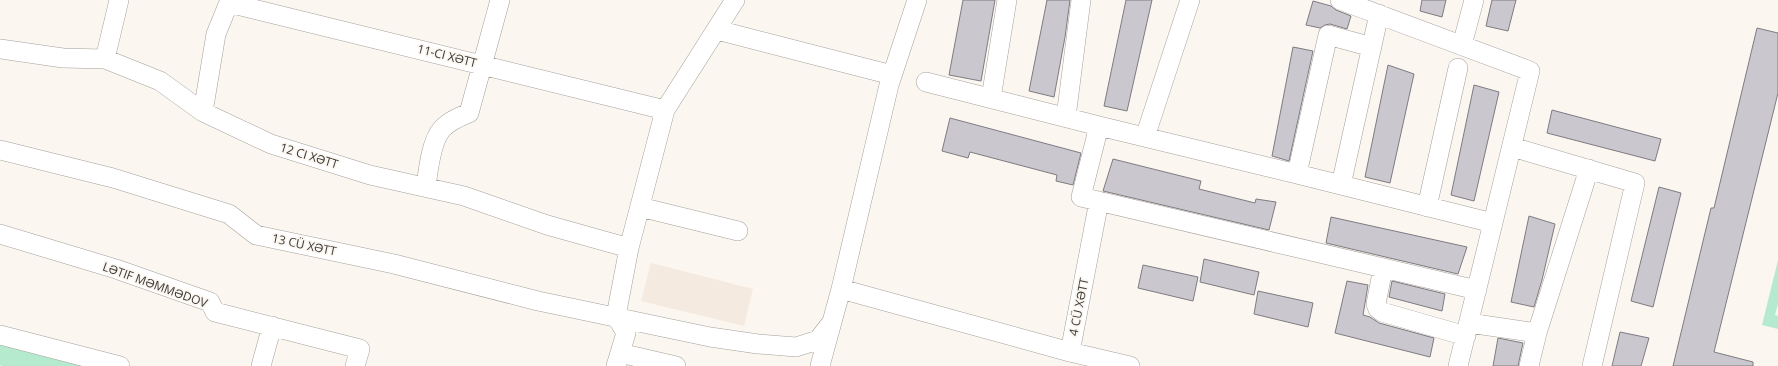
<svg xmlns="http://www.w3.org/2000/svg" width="1778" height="366" font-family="'Open Sans',sans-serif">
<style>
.built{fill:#f5eadf}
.green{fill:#b5eacf}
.building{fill:#cac7ce;stroke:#7e7b81}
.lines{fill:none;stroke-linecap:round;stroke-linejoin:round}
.minor-casing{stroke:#a5a09b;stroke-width:20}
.minor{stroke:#fff;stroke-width:19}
.labels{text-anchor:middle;stroke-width:3.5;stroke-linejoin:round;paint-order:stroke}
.street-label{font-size:12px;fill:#3b3937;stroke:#fbf6f0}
</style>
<rect width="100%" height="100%" fill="#fbf6f0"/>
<!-- built -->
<path class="built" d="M651,263L753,289L744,326L641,301Z"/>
<!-- green -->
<path class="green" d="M1778,260V304L1775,315L1778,316V329L1762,325Z
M0,340L98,366H2L0,365Z"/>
<!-- building -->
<path class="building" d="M963,0H995L981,81L949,75Z
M1047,0H1070L1065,37L1054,97L1029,91Z
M1126,0H1152L1127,111L1104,106Z
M1422,0H1446L1442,17L1420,11Z
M1492,0H1516L1508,31L1486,26Z
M1313,1L1331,6L1336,10L1351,16L1347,29L1330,24L1325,25L1320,28L1306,25Z
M1757,28L1778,33V93L1714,352L1753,362V366H1673L1711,208H1714Z
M1293,47L1313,51L1289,161L1272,156Z
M1388,65L1414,74L1390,183L1365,177Z
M1474,85L1499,92L1474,201L1451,195Z
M1552,110L1661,139L1655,161L1547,133Z
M950,118L1081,153L1073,185L1056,181L1057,175L970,152L968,158L942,151Z
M1113,159L1201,181L1199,189L1255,203L1256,199L1276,202L1269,230L1103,191Z
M1659,187L1681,193L1653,307L1631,301Z
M1529,216L1555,224L1542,280L1534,307L1511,302Z
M1331,217L1467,247L1458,274L1326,243Z
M1204,259L1259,272L1254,295L1200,282Z
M1143,265L1198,277L1193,301L1138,288Z
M1347,281L1368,285L1363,315L1370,317L1379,323L1434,338L1430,357L1335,333Z
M1392,281L1445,294L1442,311L1389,297Z
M1258,291L1313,303L1308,327L1254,314Z
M1620,332L1649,338L1641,366H1612Z
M1498,338L1523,343L1518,366H1493Z"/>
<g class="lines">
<defs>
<path id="minor" d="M917,0L889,85L841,289L1070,352
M1340,0L1530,71L1458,366
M229,3L665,110
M717,30L892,75
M1462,45L1474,0
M1372,47L1328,35L1297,174L1493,223
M0,49L63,58L105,59L160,81L203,112L271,144L370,175L464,196L547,225L629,248
M105,59L119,0
M926,82L1099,126
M991,98L1007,0
M203,112L216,34L230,0
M1066,117L1081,0
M1145,137L1190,0
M1512,147L1635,183L1592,366
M0,150L113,178L229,214L256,235L394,264L538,301L710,337L758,344L796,347L818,340L832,322
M1297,174L1099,126L1081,197L1477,290
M1341,185L1379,14
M426,187C428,171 431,141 442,129C449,121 459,117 469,113L500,0
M1099,201L1070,352L1130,366
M640,207L738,231
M1427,207L1458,68
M0,234L116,269L210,302L215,312L360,349L355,366
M1383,268L1376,304L1378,309L1382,312L1466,336
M1469,323L1537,333
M0,335L120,366
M620,353L676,366
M261,366L272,326
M616,366L626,333L616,316L629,248L665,110L735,0
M820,366L841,289
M1529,366L1537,333L1589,169"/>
</defs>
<!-- minor casing -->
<use href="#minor" class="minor-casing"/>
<!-- minor -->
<use href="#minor" class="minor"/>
</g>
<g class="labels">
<!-- street labels -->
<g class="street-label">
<text transform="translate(447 56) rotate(14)" y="4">11-CI XƏTT</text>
<text transform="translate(309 156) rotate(17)" y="4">12 CI XƏTT</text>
<text transform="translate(304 245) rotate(12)" y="4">13 CÜ XƏTT</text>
<text transform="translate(155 285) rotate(20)" y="4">LƏTIF MƏMMƏDOV</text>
<text transform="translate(1079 307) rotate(-79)" y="4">4 CÜ XƏTT</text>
</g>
</g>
</svg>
